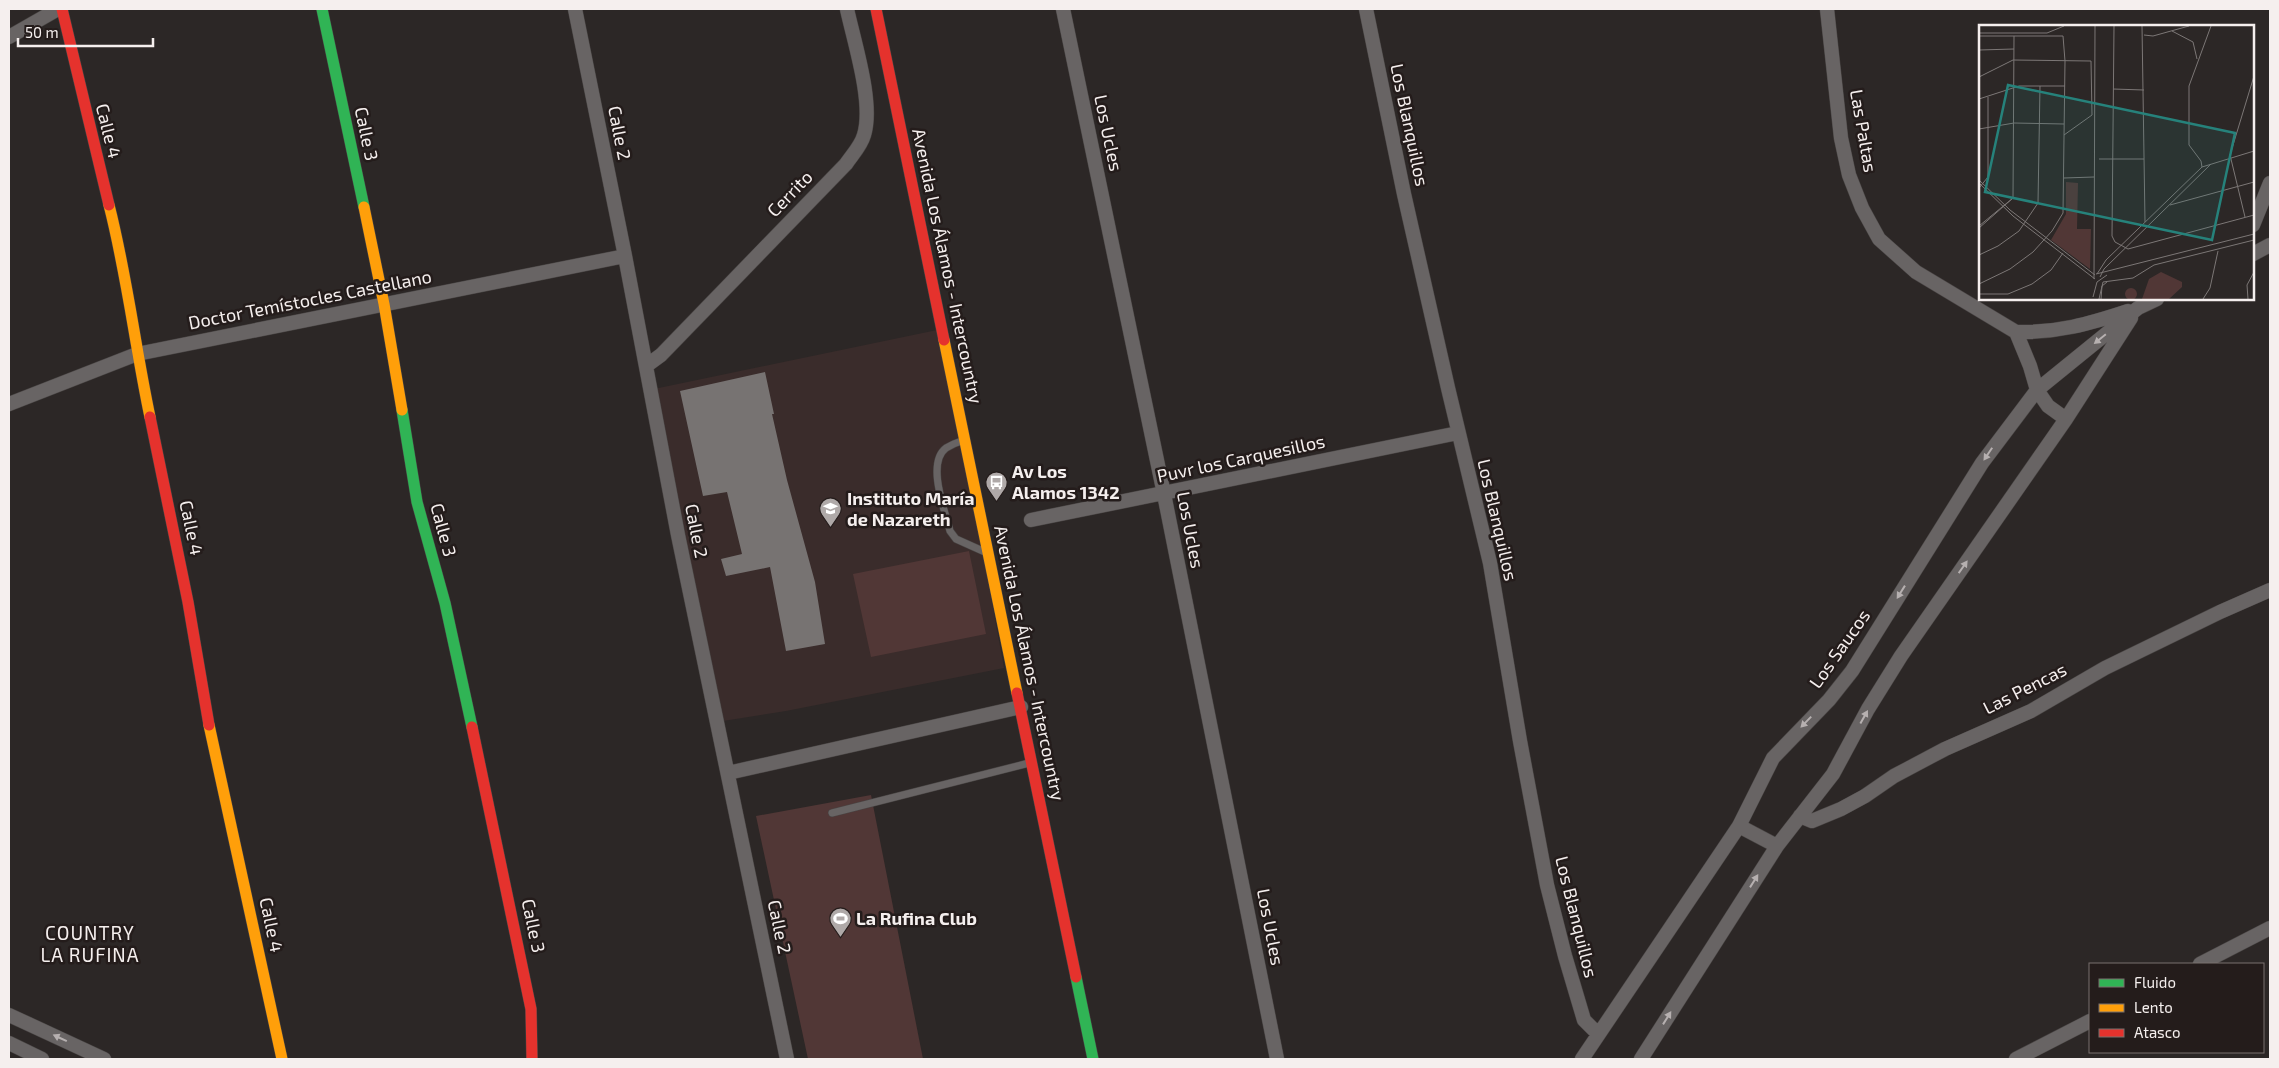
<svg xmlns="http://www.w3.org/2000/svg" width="2279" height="1068" font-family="'Exo 2',sans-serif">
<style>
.built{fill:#3a2c2b}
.green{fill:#513736}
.building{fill:#777372}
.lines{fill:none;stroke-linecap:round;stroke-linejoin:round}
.lane-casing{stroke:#494544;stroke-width:8}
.street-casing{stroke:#494544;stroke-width:15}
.fast-casing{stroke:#494544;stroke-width:12}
.slow-casing{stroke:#494544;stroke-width:12}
.jam-casing{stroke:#494544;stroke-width:12}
.lane{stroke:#686464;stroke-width:7}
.street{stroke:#686464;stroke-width:14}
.fast{stroke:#30b455;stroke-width:11}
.slow{stroke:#ff9f0a;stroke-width:11}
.jam{stroke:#e5322d;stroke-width:11}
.oneway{fill:#b6b0b0}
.labels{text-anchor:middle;stroke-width:5;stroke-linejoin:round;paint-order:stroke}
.street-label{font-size:18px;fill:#f5efee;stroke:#241c1b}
.poi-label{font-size:18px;font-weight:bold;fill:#f5efee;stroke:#241c1b;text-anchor:start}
.neighbourhood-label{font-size:19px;letter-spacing:1px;fill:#f5efee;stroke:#241c1b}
.inset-road{fill:none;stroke:#7c7776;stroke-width:1}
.view{fill:#26827b;fill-opacity:0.15;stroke:#26827b;stroke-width:2.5}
.inset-edge{fill:none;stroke:#f5efee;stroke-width:2.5}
</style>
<rect width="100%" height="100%" fill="#2c2726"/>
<!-- built -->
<path class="built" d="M942,329L1004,668L786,711L723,721L654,389Z"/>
<!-- green -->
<path class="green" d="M969,551L986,634L871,657L853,574Z
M871,795L923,1059H808L756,816Z"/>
<!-- building -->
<path class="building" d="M765,372L774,414H772L787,480L815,582L825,644L786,651L770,567L726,576L721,559L742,554L727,492L703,496L680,391Z"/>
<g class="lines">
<defs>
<path id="lane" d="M964,440C958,442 951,445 946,448C926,463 945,511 950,531L956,539L985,552
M832,813L1029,763"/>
<path id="street" d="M575,9L625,256L678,535L787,1059
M1063,9L1164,494L1277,1059
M1366,9L1404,194L1448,388L1490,563L1520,741L1547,885L1565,956L1584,1020L1598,1034
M1827,9L1841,138L1849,175L1862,208L1879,239L1916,272L2016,332L2030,366L2037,390L2048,406L2066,419
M9,37L58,9
M2253,225L2270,183
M2253,254L2270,245
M2016,332C2057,333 2089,324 2128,311
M646,366L661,355L846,164C852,155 861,146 864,135C874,103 854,42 847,9
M9,404L137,354L625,256
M1031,520L1458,433
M728,773L1021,707
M1800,816L1812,821L1841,809L1865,796L1894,776L1945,749L2031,711L2105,668L2220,612L2270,590
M1739,826L1777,846
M2200,964L2270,928
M9,1015L104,1059
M9,1043L42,1059
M1582,1059L1739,826L1773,758L1829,700L1852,671L1982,463L2037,390L2138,308L2157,299
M1641,1059L1777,846L1833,774L1868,709L1901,656L2066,419L2131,318
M2016,1059L2090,1021"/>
<path id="fast" d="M322,9L364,207
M402,410L417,502L445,603L472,727
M1076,977L1093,1059"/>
<path id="slow" d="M109,205C127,275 135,346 150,417
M364,207L384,304L402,410
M944,340L1017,693
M209,725L282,1059"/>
<path id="jam" d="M62,9L109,205
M876,9L944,340
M150,417L188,602L209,725
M1017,693L1076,977
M472,727L531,1009L532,1059"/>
</defs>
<!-- lane casing -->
<use href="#lane" class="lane-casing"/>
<!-- street casing -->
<use href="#street" class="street-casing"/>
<!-- fast casing -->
<use href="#fast" class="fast-casing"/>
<!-- slow casing -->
<use href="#slow" class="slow-casing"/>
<!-- jam casing -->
<use href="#jam" class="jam-casing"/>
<!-- lane -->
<use href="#lane" class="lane"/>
<!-- street -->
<use href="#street" class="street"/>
<!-- fast -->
<use href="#fast" class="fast"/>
<!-- slow -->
<use href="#slow" class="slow"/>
<!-- jam -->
<use href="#jam" class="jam"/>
</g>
<!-- one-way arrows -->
<defs><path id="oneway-solid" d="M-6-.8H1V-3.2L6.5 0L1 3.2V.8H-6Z" transform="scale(1.25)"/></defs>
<g class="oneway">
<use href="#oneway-solid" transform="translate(2100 339) rotate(141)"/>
<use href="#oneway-solid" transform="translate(1988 454) rotate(124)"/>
<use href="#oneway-solid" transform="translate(1963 567) rotate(-55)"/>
<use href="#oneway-solid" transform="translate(1901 592) rotate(122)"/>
<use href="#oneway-solid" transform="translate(1864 717) rotate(-61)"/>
<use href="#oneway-solid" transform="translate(1806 722) rotate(134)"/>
<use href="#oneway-solid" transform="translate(1754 881) rotate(-58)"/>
<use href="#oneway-solid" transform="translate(1667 1018) rotate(-58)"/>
<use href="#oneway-solid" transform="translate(60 1038) rotate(-155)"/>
</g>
<!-- icons -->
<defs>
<symbol id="bus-pin" viewBox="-11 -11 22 30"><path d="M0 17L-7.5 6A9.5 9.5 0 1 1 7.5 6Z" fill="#afa9a8" stroke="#241c1b"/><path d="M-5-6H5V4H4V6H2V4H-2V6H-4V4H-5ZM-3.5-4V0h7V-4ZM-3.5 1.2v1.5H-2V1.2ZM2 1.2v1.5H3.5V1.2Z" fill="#fff"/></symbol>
<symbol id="school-pin" viewBox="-11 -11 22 30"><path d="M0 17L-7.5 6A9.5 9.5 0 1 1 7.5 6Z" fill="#afa9a8" stroke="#241c1b"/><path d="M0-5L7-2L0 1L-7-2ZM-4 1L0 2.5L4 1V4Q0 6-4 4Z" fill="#fff"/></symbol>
<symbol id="stadium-pin" viewBox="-11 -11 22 30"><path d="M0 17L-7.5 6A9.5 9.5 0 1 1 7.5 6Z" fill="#afa9a8" stroke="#241c1b"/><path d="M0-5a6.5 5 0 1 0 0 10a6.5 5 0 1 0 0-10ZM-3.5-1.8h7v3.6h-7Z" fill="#fff"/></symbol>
</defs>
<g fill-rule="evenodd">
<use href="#bus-pin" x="984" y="470" width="25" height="34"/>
<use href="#school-pin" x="818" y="496" width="25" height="34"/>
<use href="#stadium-pin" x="828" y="906" width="25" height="34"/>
</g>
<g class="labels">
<!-- street labels -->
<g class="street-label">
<text transform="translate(1409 125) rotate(78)" y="6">Los Blanquillos</text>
<text transform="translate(108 131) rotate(76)" y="6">Calle 4</text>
<text transform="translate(1863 131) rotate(80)" y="6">Las Paltas</text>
<text transform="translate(619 133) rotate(79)" y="6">Calle 2</text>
<text transform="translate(1108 133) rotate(78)" y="6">Los Ucles</text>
<text transform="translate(366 134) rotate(78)" y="6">Calle 3</text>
<text transform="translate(790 194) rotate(-46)" y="6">Cerrito</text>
<text transform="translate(947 266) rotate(78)" y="6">Avenida Los Álamos - Intercountry</text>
<text transform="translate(310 300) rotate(-11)" y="6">Doctor Temístocles Castellano</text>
<text transform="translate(1241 459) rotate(-12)" y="6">Puvr los Carquesillos</text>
<text transform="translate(1497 520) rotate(77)" y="6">Los Blanquillos</text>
<text transform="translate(191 528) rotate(78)" y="6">Calle 4</text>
<text transform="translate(443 530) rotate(75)" y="6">Calle 3</text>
<text transform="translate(1190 530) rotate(79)" y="6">Los Ucles</text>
<text transform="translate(696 531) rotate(79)" y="6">Calle 2</text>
<text transform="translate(1840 649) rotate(-55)" y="6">Los Saucos</text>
<text transform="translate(1029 663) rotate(78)" y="6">Avenida Los Álamos - Intercountry</text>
<text transform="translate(2025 689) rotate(-27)" y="6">Las Pencas</text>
<text transform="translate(1576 917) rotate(76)" y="6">Los Blanquillos</text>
<text transform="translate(271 925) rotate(78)" y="6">Calle 4</text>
<text transform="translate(533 926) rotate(78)" y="6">Calle 3</text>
<text transform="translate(779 927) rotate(78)" y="6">Calle 2</text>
<text transform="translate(1270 927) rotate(79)" y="6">Los Ucles</text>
</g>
<!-- poi labels -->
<g class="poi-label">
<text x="1012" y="478">Av Los<tspan x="1012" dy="21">Alamos 1342</tspan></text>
<text x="847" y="505">Instituto María<tspan x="847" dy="21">de Nazareth</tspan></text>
<text x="856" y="925">La Rufina Club</text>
</g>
<!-- neighbourhood labels -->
<g class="neighbourhood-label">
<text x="90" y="940">COUNTRY<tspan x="90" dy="22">LA RUFINA</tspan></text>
</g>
</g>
<!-- overview -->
<g transform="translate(1979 25)">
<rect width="275" height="275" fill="#2c2726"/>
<path d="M87,157L99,158L98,204H112L111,244L72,215L87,189ZM182,247L203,257V262L190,274H163L170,254ZM146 269a6 6 0 1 1 12 0a6 6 0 1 1-12 0Z" fill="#513736"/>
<path class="inset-road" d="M135,1L133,211L136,217L149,224L275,190M163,1L166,197M193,6L214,17L218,34M0,8H68L85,1M165,10L174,11L210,1M0,11H84L86,36L84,188L73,206L54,227L31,244L0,259M0,25L35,24M0,52L34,35L112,36L113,90L85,110M134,64L165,65M0,74L40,61H86M0,104L35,98L85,99M120,134H165M223,142L222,136L210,120V61L232,1M85,153L115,152M0,155L31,185L116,250M0,158L34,191L116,254M0,163L9,152V72M191,180L275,157M266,192L251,130L275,51M0,201L34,173M0,203L34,173L35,11M0,230L19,221L40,206L59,178L61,61M117,249L275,209M118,249L127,235L223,142L275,126M121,252L125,244L232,139M115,254L116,1M0,269H29L53,259L72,245L84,228M114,272L118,257L128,250M120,274L124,257L154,253L175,240L275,215M122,274L123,261L128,257M224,274L231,263L239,226M269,274L268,260L275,247"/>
<path class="view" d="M29,60L256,108L233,215L6,167Z"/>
<rect width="275" height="275" class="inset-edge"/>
</g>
<!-- border -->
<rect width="2279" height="1068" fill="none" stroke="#f5efee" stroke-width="20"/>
<!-- legend -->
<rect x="2089" y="963" width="175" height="90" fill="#241c1b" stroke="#78706f"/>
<rect x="2099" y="979" width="25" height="8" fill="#30b455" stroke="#78706f"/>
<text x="2134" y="988" font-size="15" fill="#f5efee">Fluido</text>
<rect x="2099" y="1004" width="25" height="8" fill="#ff9f0a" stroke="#78706f"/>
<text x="2134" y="1013" font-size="15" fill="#f5efee">Lento</text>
<rect x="2099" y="1029" width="25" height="8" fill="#e5322d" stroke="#78706f"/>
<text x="2134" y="1038" font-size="15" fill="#f5efee">Atasco</text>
<!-- scale -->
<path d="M18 38v8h135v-8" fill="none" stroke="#f5efee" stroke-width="2.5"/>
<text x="25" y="38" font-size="15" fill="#f5efee" stroke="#241c1b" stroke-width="4" paint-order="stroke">50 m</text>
</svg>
